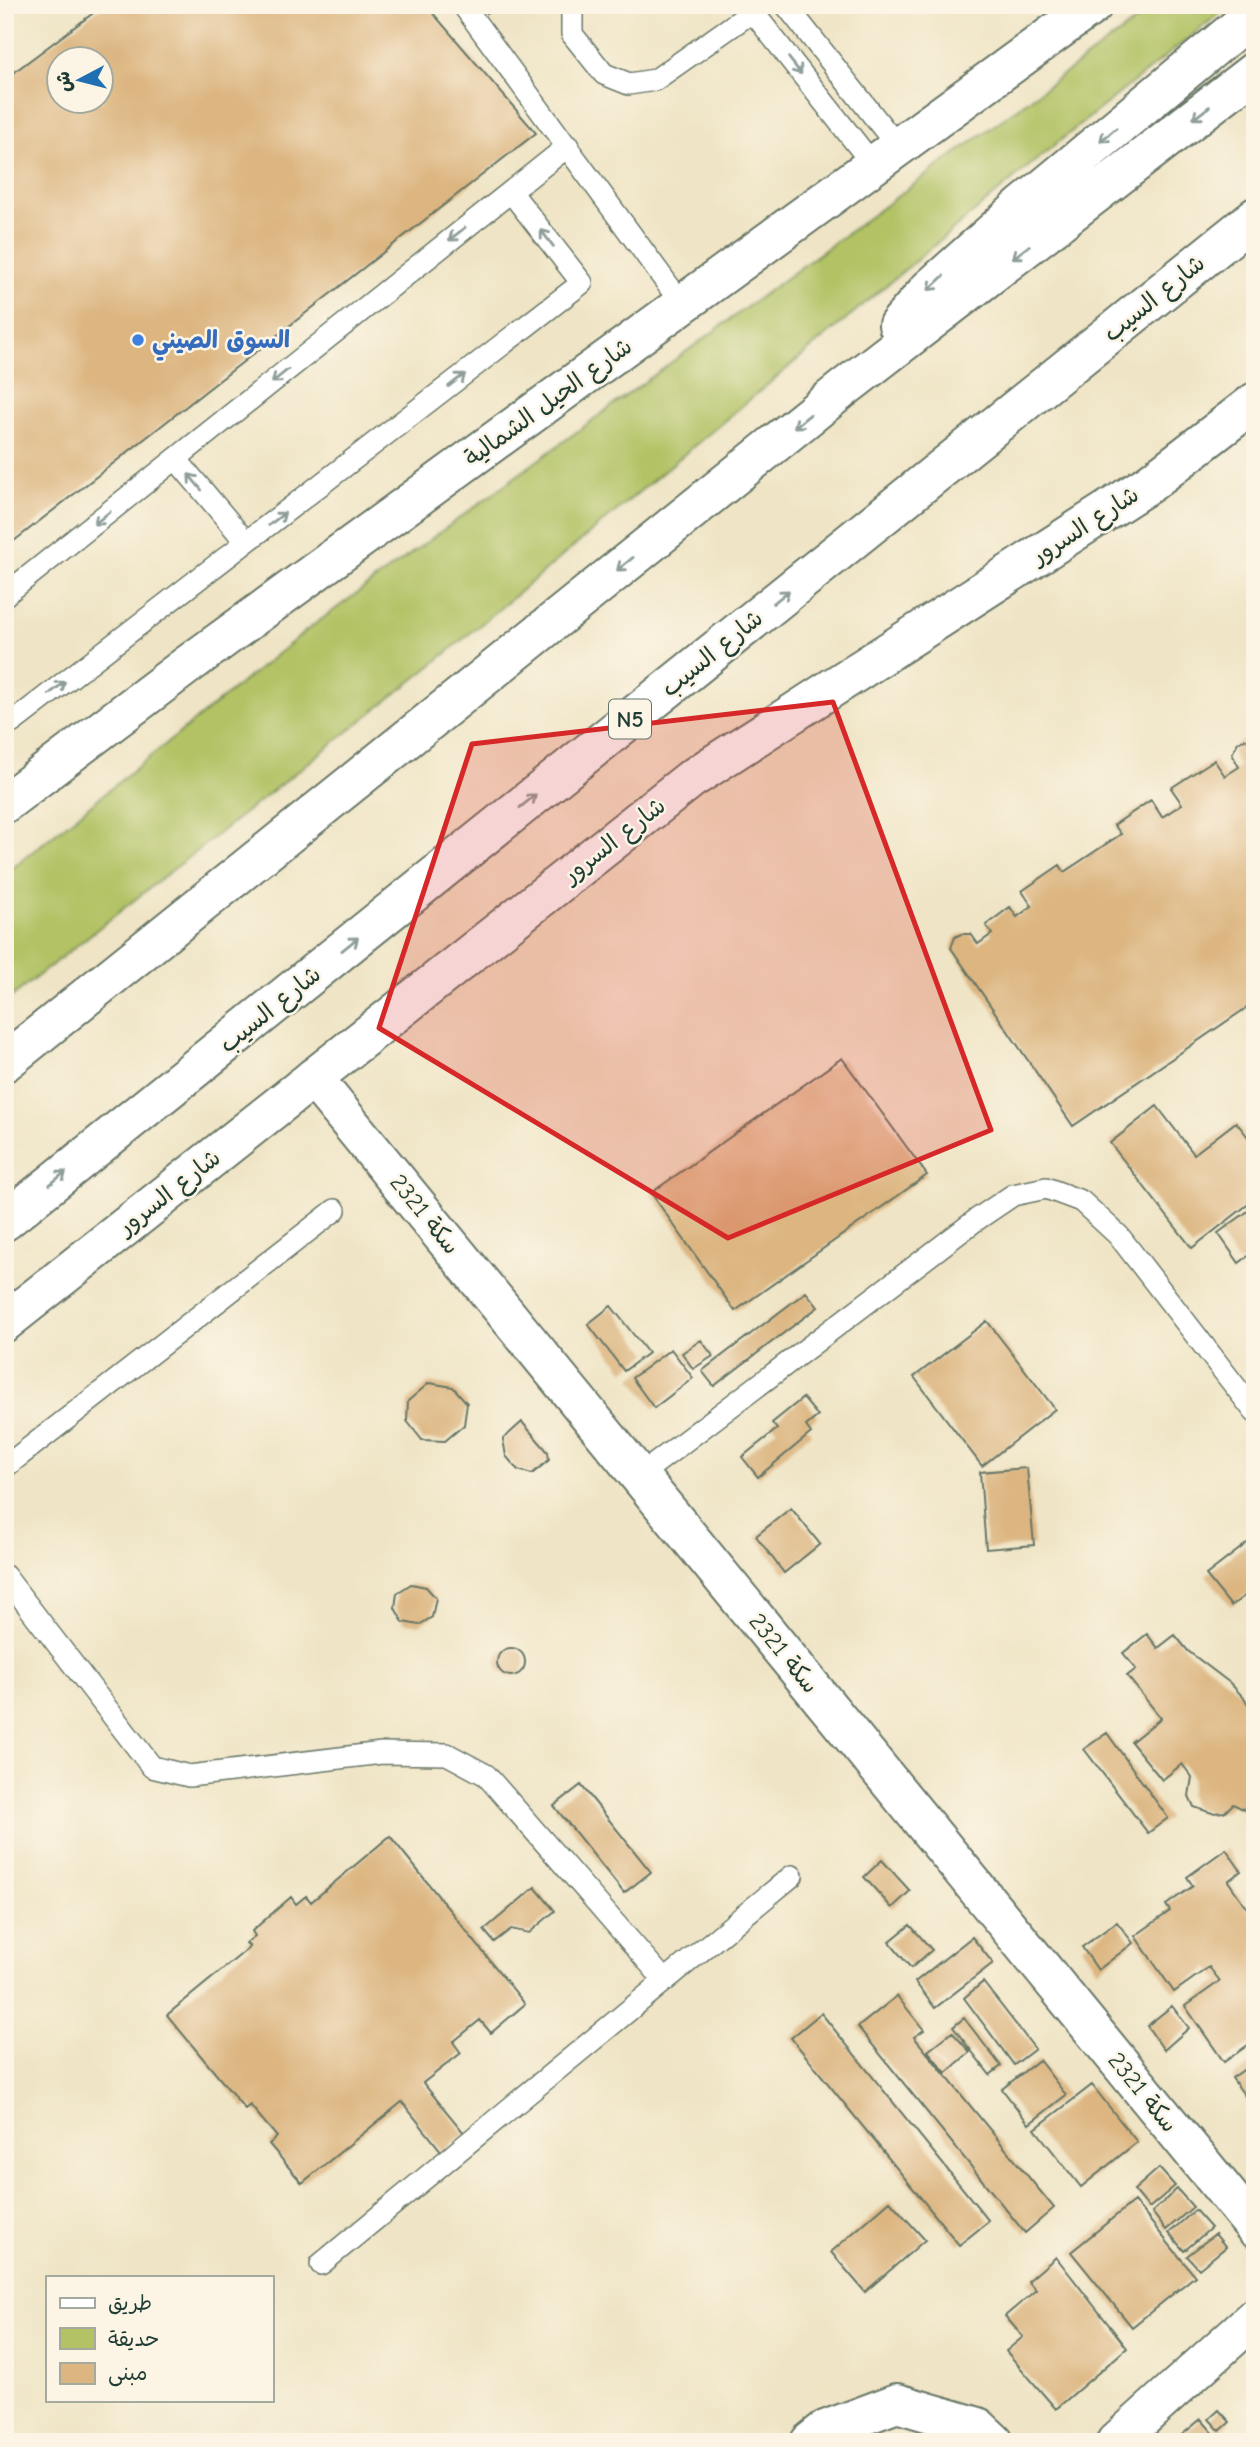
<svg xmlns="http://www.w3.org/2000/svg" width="1260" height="2447" font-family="'Comic Neue','Playpen Sans Arabic',sans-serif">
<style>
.green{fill:#b2c265;stroke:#68804c;stroke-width:2}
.building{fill:#dcb580;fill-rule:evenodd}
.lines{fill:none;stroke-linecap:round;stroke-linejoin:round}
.service-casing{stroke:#687767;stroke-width:24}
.minor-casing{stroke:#687767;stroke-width:42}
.tertiary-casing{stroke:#687767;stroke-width:42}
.trunk-casing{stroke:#687767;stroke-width:42}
.service{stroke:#fff;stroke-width:21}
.minor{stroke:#fff;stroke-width:38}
.tertiary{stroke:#fff;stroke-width:38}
.trunk{stroke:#fff;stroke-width:38}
.oneway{stroke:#8f9e9a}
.marked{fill:#d62828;fill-opacity:0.2;stroke:#d62828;stroke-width:5;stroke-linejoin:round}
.shop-dot{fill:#3f7fe0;stroke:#fcf5e5;stroke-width:2.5}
.labels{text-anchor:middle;stroke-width:5;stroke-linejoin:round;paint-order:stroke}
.shield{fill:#fcf5e5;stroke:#617469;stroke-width:2}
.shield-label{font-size:23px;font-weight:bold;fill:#1f3d34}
.street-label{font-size:24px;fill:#1f3d34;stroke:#fcf5e5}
.shop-label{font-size:24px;font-weight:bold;fill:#366cbe;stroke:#fcf5e5;text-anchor:start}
</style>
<rect width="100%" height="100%" fill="#fcf5e5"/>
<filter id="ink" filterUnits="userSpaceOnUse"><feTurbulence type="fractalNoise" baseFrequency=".0143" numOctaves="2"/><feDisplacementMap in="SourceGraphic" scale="14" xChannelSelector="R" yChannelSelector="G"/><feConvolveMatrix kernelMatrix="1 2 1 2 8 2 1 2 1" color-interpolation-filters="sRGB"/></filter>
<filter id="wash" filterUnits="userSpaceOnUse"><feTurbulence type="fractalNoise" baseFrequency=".00686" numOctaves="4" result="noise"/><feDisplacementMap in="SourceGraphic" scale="28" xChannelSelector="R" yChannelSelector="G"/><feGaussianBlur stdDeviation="1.57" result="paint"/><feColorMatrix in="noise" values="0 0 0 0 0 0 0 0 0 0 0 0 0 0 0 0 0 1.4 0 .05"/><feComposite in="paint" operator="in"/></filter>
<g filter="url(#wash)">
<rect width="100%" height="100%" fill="#efe4c5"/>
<!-- green -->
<path class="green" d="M1158,5H1230L1047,151L432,665L5,1002V874L307,630Z"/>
<g id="blocks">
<!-- building -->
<path class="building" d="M104,5H426L536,133L5,548V79ZM60,60H102V102H60Z
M482,5H498L487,13Z
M1245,739L1250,740L1255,747V1002L1073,1126L951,948L955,937L961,934H971L978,944L992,934L986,925L1010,907L1017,917L1032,906L1022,891L1060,865L1064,872L1121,834L1114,825L1151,800L1162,817L1182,804L1171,788L1214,760L1225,776L1239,767L1232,754L1238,742Z
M842,1058L927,1175L735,1311L651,1193Z
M1157,1106L1194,1154L1236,1122L1255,1146V1199L1192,1248L1110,1143Z
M1255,1206V1251L1239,1263L1218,1233Z
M806,1292L818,1307L714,1386L702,1371Z
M611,1306L648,1353L624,1371L588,1324Z
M987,1321L1055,1409L982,1466L914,1377Z
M701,1340L713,1356L693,1369L682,1353Z
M671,1349L693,1378L654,1408L632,1378Z
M429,1383L453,1387L467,1403L464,1425L445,1441L422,1440L407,1421L408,1401Z
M803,1398L818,1416L806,1426L811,1433L758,1477L742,1457L777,1429L772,1423Z
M522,1422L548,1452L549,1460L532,1474L518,1470L506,1456L503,1439Z
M1027,1468L1034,1545L986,1549L980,1472Z
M791,1508L820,1544L784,1573L756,1536Z
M1255,1537V1588L1231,1606L1206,1575Z
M411,1584L426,1587L436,1598L432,1617L419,1625L403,1622L395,1608L397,1593Z
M1147,1634L1158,1648L1175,1635L1188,1651L1230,1683L1245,1699L1255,1718V1806L1247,1811L1233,1804L1225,1812L1212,1813L1194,1807L1189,1796L1192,1777L1182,1764L1162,1780L1131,1742L1161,1718L1127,1676L1136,1669L1123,1653Z
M497 1662a14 14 0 1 1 28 0a14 14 0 1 1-28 0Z
M1107,1733L1168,1818L1148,1833L1084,1749Z
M581,1785L651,1872L624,1893L554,1806Z
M390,1836L525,2004L491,2033L480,2020L453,2042L461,2053L423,2083L465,2134L442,2152L402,2102L302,2183L269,2144L277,2137L250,2105L245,2109L167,2015L250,1947L246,1943L255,1936L252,1931L291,1897L296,1904L306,1896L311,1902Z
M1226,1849L1241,1871L1228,1881L1255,1920V2040L1224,2062L1185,2006L1220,1981L1209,1967L1174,1992L1135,1936L1170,1911L1166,1905L1193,1886L1187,1877Z
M882,1860L910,1891L892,1908L864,1877Z
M535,1887L555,1911L529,1933L511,1929L494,1942L484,1930Z
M1117,1922L1133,1943L1098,1970L1082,1947Z
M910,1925L932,1950L911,1968L889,1942Z
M972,1937L993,1963L935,2008L915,1982Z
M983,1982L1035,2049L1014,2065L964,1998Z
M897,1996L924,2030L914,2037L1054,2208L1025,2233L858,2027Z
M1172,2006L1189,2028L1164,2050L1147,2026Z
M821,2013L989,2221L959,2245L791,2038Z
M964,2018L1001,2066L990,2075L953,2027Z
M952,2032L970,2052L946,2073L928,2051Z
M1039,2060L1066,2095L1029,2124L1002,2089Z
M1255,2062V2110L1232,2078Z
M1092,2085L1137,2142L1081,2187L1035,2129Z
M1159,2168L1175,2186L1149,2208L1134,2190Z
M1177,2189L1193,2207L1166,2230L1152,2212Z
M890,2201L925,2240L865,2292L831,2252Z
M1134,2201L1195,2276L1132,2327L1071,2252Z
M1195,2210L1211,2228L1184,2251L1169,2233Z
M1215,2234L1226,2247L1199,2269L1187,2256Z
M1056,2257L1127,2348L1056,2409L1006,2351L1023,2337L1005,2316L1036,2290L1028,2281Z
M1219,2410L1230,2422L1220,2431L1209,2419Z
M1201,2419L1221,2442H1182L1178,2438Z"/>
</g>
</g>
<g filter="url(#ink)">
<use href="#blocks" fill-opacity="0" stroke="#687767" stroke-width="2"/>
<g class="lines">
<defs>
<path id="service" d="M463,5L682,304
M572,5V34L604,74L629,84L655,80L762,5
M786,5L898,147
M753,12L874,166
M176,459L246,542
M5,595L568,146
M5,713L13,722L582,283L511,192
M5,1467L335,1210
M639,1476L976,1220L1013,1195L1046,1188L1081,1201L1119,1236L1255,1412
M5,1576L152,1767L189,1776L382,1753L447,1754L486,1775L665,1981
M321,2264L792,1876"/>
<path id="minor" d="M313,1078L1255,2228
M810,2442L825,2430L897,2403L978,2427L994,2442
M1116,2442L1255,2317"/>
<path id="tertiary" d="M5,803L186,666L1093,5
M5,1322L691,779L1150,483L1255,402"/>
<path id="trunk" d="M898,325L928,290L1022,206L1255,13
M5,1062L844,388L1255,71
M5,1221L1255,217"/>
</defs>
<!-- service casing -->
<use href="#service" class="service-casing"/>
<!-- minor casing -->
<use href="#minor" class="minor-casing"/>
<!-- tertiary casing -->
<use href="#tertiary" class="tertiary-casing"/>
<!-- trunk casing -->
<use href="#trunk" class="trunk-casing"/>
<!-- service -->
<use href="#service" class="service"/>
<!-- minor -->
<use href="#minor" class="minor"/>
<!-- tertiary -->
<use href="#tertiary" class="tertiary"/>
<!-- trunk -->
<use href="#trunk" class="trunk"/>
</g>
<!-- one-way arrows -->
<defs><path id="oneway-shaft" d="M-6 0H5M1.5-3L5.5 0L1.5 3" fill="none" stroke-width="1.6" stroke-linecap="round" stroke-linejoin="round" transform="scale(1.75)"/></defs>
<g class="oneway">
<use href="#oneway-shaft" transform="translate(795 66) rotate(52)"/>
<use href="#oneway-shaft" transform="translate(1201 113) rotate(142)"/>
<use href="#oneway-shaft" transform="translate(1108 135) rotate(140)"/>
<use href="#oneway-shaft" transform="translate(457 234) rotate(141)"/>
<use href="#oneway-shaft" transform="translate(547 238) rotate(-128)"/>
<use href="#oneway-shaft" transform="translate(1021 252) rotate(142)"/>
<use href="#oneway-shaft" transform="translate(936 283) rotate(137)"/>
<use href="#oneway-shaft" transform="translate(280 376) rotate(141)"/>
<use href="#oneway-shaft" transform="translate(457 380) rotate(-38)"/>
<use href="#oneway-shaft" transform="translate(802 421) rotate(141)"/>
<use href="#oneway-shaft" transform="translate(195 482) rotate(-130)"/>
<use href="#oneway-shaft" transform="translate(102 518) rotate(141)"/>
<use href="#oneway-shaft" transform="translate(277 519) rotate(-38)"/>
<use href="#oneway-shaft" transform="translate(625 564) rotate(141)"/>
<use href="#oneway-shaft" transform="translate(781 597) rotate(-39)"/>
<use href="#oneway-shaft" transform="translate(57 688) rotate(-38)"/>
<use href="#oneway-shaft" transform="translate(528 801) rotate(-39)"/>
<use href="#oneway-shaft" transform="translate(350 944) rotate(-39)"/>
<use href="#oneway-shaft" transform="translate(58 1178) rotate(-39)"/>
</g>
</g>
<!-- marked area -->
<path class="marked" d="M833,702L991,1130L728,1238L379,1028L472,744Z"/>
<!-- markers -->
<circle class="shop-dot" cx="138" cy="340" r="7"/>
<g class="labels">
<!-- shield labels -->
<rect class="shield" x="609" y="699.5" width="42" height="39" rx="5"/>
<g class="shield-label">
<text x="630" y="727">N5</text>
</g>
<!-- street labels -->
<g class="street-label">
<text transform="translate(1154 298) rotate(-39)" y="8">شارع السيب</text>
<text transform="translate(548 402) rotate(-36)" y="8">شارع الحيل الشمالية</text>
<text transform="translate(1085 525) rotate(-33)" y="8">شارع السرور</text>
<text transform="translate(712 653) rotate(-39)" y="8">شارع السيب</text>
<text transform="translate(614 840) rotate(-38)" y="8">شارع السرور</text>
<text transform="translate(270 1009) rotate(-39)" y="8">شارع السيب</text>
<text transform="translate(169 1192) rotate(-38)" y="8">شارع السرور</text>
<text transform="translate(425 1214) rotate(51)" y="8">سكة 2321</text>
<text transform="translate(784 1653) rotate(51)" y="8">سكة 2321</text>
<text transform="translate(1143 2092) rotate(51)" y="8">سكة 2321</text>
</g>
<!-- shop labels -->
<g class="shop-label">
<text x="152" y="348">السوق الصيني</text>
</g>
</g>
<!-- margin -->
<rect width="1260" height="2447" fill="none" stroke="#fcf5e5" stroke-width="28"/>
<!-- legend -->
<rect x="46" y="2276" width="228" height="126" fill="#fcf5e5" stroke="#a4ab9e" stroke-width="2"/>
<rect x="60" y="2298" width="35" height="10" fill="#ffffff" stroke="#a4ab9e" stroke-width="2"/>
<text x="108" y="2310" font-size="21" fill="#1f3d34">طريق</text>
<rect x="60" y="2328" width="35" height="21" fill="#b2c265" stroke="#a4ab9e" stroke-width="2"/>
<text x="108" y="2346" font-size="21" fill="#1f3d34">حديقة</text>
<rect x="60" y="2363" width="35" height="21" fill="#dcb580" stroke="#a4ab9e" stroke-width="2"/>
<text x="108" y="2380" font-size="21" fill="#1f3d34">مبنى</text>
<!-- north arrow -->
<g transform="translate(80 80) rotate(263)"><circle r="33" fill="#fcf5e5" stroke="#a4ab9e" stroke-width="2"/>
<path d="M0-5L12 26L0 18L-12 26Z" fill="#1f6fb2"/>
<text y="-10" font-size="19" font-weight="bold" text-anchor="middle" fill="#1f3d34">ش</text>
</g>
</svg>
